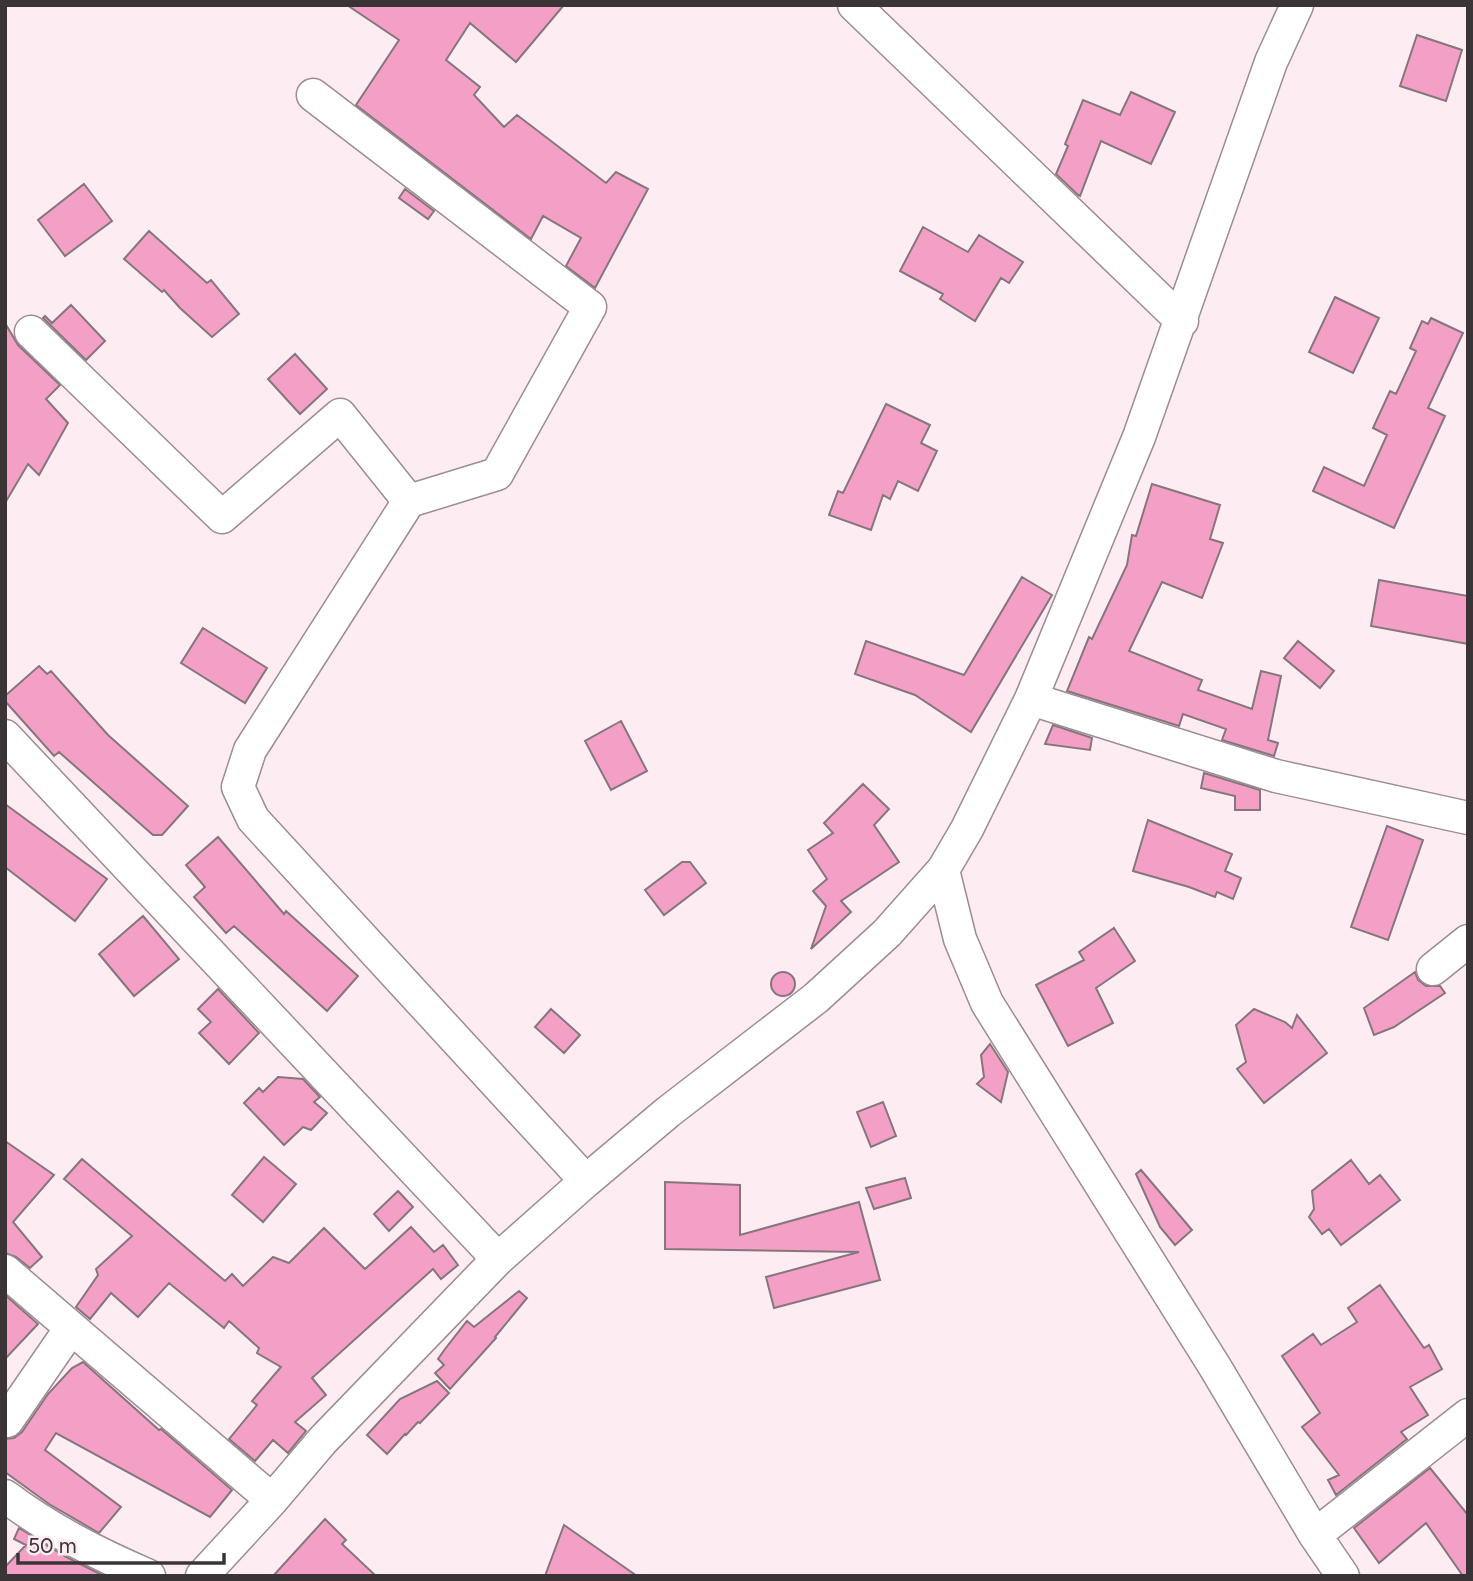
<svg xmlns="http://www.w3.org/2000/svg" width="1473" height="1581" font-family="Figtree,sans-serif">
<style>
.building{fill:#f4a0c6;stroke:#86767c;stroke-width:2}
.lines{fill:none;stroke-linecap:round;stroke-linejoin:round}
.minor-casing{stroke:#9c8c93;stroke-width:35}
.minor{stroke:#fff;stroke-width:32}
</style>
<rect width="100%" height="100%" fill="#feecf3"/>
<!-- building -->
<path class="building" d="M347,5H564L516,62L470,23L446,60L480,87L474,95L504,127L517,115L606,183L616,172L648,189L595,288L566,266L581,238L543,216L531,239L356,105L399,40Z
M1417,35L1462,50L1446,101L1400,86Z
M1131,92L1175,112L1151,164L1101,141L1080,196L1078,195L1056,174L1068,146L1065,144L1083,100L1120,115Z
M84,184L112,221L65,256L38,220Z
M405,189L434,211L428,219L399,198Z
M923,227L968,252L979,235L1023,262L1009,283L1001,278L975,321L940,299L943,294L900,271Z
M149,231L207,283L211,280L239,314L212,337L180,308L164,290L162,292L124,259Z
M1335,297L1379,318L1353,373L1309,352Z
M71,305L105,341L86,360L43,318L45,316L52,323Z
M1431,318L1463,333L1428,408L1445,416L1394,528L1313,491L1324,467L1364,486L1387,435L1373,428L1390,391L1396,394L1416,351L1410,348L1422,321L1428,324Z
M5,323L18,345L60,385L46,399L68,423L39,475L28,464L5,503Z
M295,354L327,389L300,414L268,379Z
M886,404L930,425L921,443L937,451L918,491L898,481L890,499L883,495L871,530L829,515L838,491L843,493Z
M1152,484L1220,505L1210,539L1223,543L1202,598L1162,582L1129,651L1202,680L1198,690L1252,709L1261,671L1281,676L1268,740L1278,743L1274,756L1222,740L1226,729L1183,714L1179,726L1067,691L1089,637L1092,639L1127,565L1132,535L1136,536Z
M1022,577L1052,595L971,732L915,695L855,674L866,641L964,675Z
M1379,580L1468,596V644L1371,626Z
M203,628L267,668L245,703L181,663Z
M1298,641L1334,671L1320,688L1284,658Z
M39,666L47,674L51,671L108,735L188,806L162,835H153L59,752L54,756L5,701V696Z
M621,721L647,771L611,790L585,741Z
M1053,725L1092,738L1090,750L1045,744Z
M1204,773L1260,790V810H1235V796L1201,788Z
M863,784L889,809L874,825L899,862L841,901L851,912L811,949L826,906L813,891L827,879L808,850L833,833L824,823Z
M5,804L107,879L75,921L5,867Z
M1148,820L1232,854L1225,871L1241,878L1233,899L1217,892L1215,897L1189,887L1133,871Z
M1387,826L1423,840L1388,940L1351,927Z
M218,837L284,914L286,911L358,976L327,1011L234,926L226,933L194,897L205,887L186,865Z
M682,862H690L706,883L664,915L645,890Z
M143,916L179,959L134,996L99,954Z
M1114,928L1135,961L1096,988L1113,1023L1068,1046L1036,985L1084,960L1079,952Z
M1415,972L1418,980L1426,986H1440L1445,993L1394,1027L1374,1035L1364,1008Z
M771 984a12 12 0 1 1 24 0a12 12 0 1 1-24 0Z
M218,989L259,1033L229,1064L199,1033L211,1022L198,1009Z
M551,1009L580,1035L564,1053L535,1027Z
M1254,1009L1285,1022L1292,1028L1297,1015L1327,1053L1264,1103L1237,1069L1246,1062L1236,1025Z
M990,1044L1008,1072L1001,1102L977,1084L984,1077L981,1055Z
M278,1077L303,1079L320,1097L314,1102L327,1113L311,1130L303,1127L284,1145L244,1103L259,1088L263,1092Z
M883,1102L896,1136L871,1147L857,1112Z
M5,1141L54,1175L13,1222L42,1257L30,1268L16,1257L5,1253Z
M264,1157L296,1184L263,1222L232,1195Z
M82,1159L225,1281L232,1274L243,1286L273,1257L289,1263L324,1228L365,1269L411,1227L434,1252L443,1245L458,1265L441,1279L433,1269L312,1378L326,1395L295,1422L306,1431L288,1453L273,1440L255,1461L229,1439L257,1405L252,1401L281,1367L257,1353L259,1348L229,1321L224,1328L169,1283L138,1317L111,1293L90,1319L76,1307L98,1275L96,1269L132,1236L64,1179Z
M1351,1160L1369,1184L1380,1175L1400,1200L1341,1245L1329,1229L1322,1234L1309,1217L1314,1209L1312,1191Z
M1141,1170L1192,1230L1175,1245L1160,1227L1136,1174Z
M905,1178L911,1198L874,1209L866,1188Z
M665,1182L740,1185V1235L859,1202L880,1280L774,1308L766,1277L859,1252L665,1249Z
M398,1191L413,1207L389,1231L374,1214Z
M1380,1285L1424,1348L1429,1345L1442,1369L1410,1387L1428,1415L1401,1432L1407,1439L1336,1495L1328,1480L1339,1475L1302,1427L1320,1413L1282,1356L1313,1334L1321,1345L1357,1322L1348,1308Z
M519,1291L527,1298L495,1337L496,1338L450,1389L435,1373L444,1365L438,1359L445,1349L467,1321L474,1327Z
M5,1295L38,1324L5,1359Z
M83,1362L159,1430L161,1429L232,1490L210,1517L56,1433L45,1450L121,1507L99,1533L49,1504L5,1472V1439L14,1438L22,1432L48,1394L72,1368Z
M437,1381L449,1393L420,1423L418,1422L406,1435L405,1434L387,1454L367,1435L400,1399Z
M1430,1468L1468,1515V1576H1463L1426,1523L1379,1563L1354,1528Z
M325,1519L346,1540L342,1544L376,1576H273Z
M564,1525L637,1576H545Z
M19,1528L66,1557L104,1576H5V1567L26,1545L14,1539Z"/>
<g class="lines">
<defs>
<path id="minor" d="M854,5L1182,321
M313,95L590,307L497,474L409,501L250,750L238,787L253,819L586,1181
M31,332L222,517L340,415L409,501
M1031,699L1276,776L1468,818
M5,736L498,1259
M943,870L960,939L987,1003L1215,1367L1315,1535L1343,1576
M1433,969L1468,941
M5,1271L272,1500
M7,1421L71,1328
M5,1496C50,1530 98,1554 149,1576
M1315,1535L1468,1415
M202,1576L272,1500L323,1440L498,1259L586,1181L668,1112L816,998L887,933L943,870L967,829L1031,699L1139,437L1271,62L1297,5"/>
</defs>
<!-- minor casing -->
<use href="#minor" class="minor-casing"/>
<!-- minor -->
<use href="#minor" class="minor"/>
</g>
<!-- border -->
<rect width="1473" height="1581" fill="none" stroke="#3b3437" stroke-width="14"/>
<!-- scale -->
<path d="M18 1553v10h206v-10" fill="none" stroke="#3b3437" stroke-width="3.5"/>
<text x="28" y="1553" font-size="21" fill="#3b3437" stroke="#feecf3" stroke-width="5" paint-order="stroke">50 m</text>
</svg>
